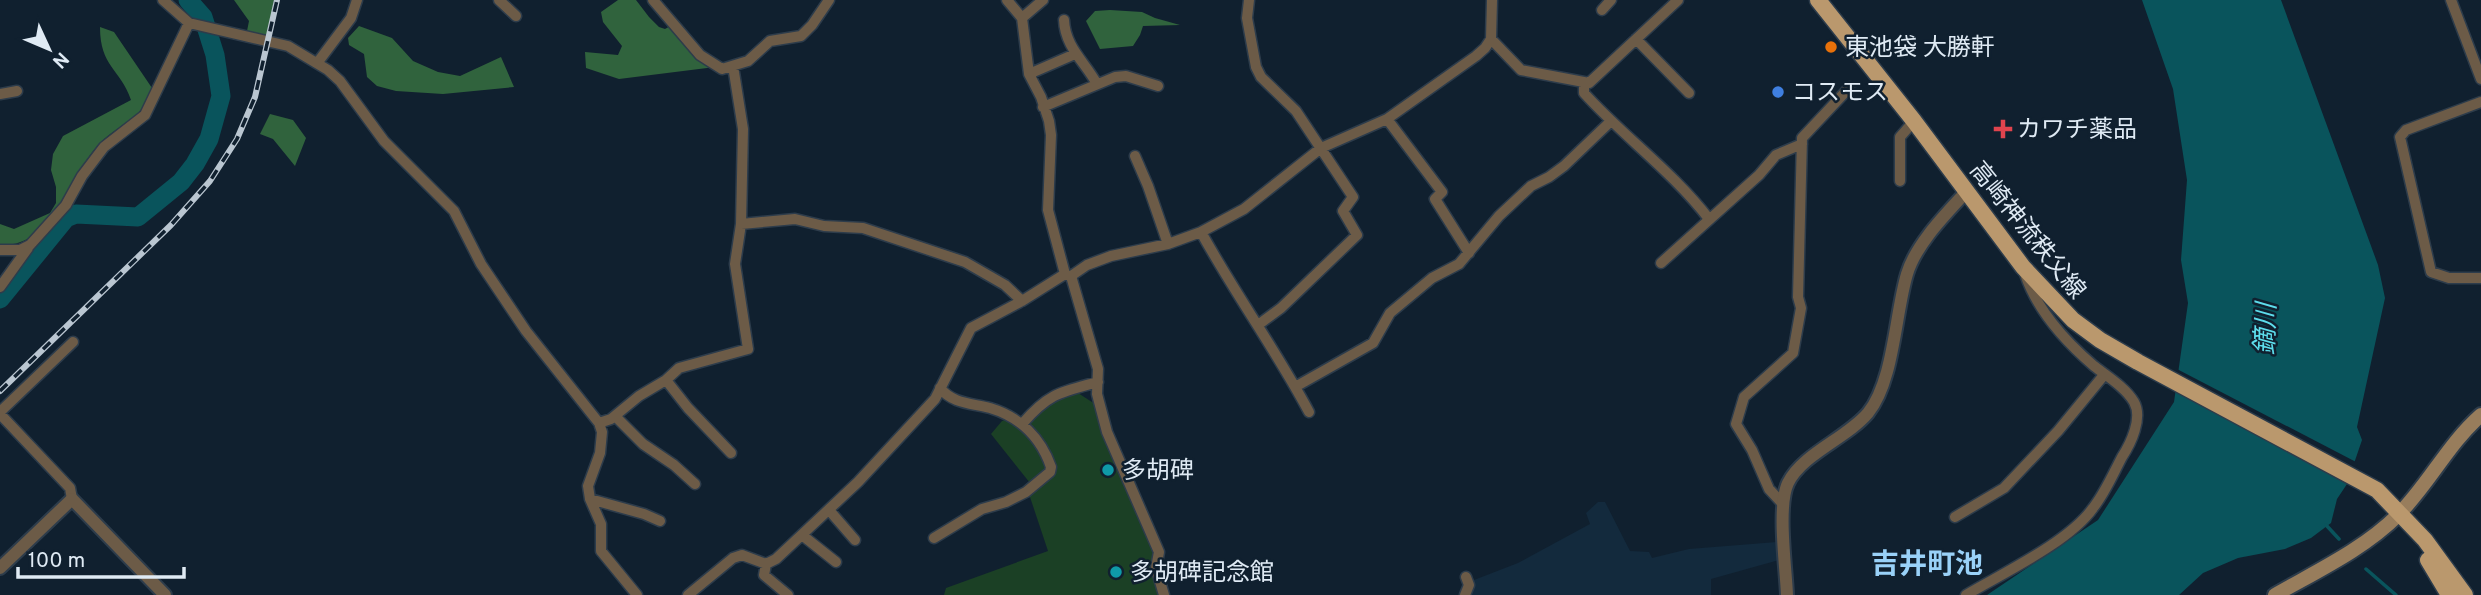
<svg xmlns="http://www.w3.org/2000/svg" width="2481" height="595" font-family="Overpass,'Noto Sans JP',sans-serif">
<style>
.built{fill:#132a3d}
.green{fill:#1b4025}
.forest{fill:#30633d}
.water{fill:#09545c}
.pier{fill:#10202f}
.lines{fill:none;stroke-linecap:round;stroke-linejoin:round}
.stream{stroke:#09545c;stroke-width:3.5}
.river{stroke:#09545c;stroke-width:19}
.minor-casing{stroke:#2d3c4b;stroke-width:13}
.tertiary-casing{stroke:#2d3c4b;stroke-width:16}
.secondary-casing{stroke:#2d3c4b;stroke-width:18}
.primary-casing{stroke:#2d3c4b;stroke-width:19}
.minor{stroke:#6c5b47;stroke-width:10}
.tertiary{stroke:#6c5b47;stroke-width:12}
.secondary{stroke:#987d5c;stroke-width:14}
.primary{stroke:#ba986d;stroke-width:16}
.rail-casing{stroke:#bac6d1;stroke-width:6}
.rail{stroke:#10202f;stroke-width:3.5;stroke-dasharray:10;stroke-linecap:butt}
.food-dot{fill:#e8710a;stroke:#10202f;stroke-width:2.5}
.shop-dot{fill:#3f7fe0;stroke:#10202f;stroke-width:2.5}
.health-dot{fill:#e0444e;stroke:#10202f;stroke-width:2.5}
.culture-dot{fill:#0f9aa8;stroke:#10202f;stroke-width:2.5}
.labels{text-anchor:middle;stroke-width:5;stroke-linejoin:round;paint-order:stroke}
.poi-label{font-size:24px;fill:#dfeaf4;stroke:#10202f;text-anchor:start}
.street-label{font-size:24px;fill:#dfeaf4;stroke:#10202f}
.water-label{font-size:26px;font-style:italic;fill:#5dddec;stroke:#10202f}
.quarter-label{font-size:28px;font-weight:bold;fill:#99d1f8;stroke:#10202f}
</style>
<rect width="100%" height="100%" fill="#10202f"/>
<!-- built -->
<path class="built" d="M1598,502H1605L1630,551L1649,552L1652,558L1689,549L1777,542L1779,560L1711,579V595H1468L1474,580L1518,563L1590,524L1586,513Z"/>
<!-- green -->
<path class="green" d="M1078,393L1095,404L1155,552L1152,569L1158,595H944L946,588L1048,551L1029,494L1034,488L991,434L1002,421L1008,419L1029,426C1031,405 1060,397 1078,393Z"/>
<!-- forest -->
<path class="forest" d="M234,0H274L269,38L247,31L249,21Z
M618,0H636L649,17L659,27L665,29L679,21L692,42L715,67L619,79L586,68L585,52L618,55L622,46L603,22L601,12Z
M1110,10L1142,12L1155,18L1180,25L1143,26L1140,35L1133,46L1100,49L1086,21L1095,11Z
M359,26L392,38L413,61L438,72L460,76L501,57L514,87L443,94L396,91L377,86L367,77L364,54L349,45L348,38Z
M100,27L114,32L152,88C148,96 146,105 139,112C124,126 107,133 94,150C68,182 51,248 0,245V224L14,229L50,213L56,203V187L51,170L53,154L63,136L131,100C120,68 100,67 100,27Z
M270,114L293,120L306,138L295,166L273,139L260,134Z"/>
<!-- water -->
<path class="water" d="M2142,0H2281L2378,265L2385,298L2357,427L2362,440L2347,484L2337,499L2331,523L2311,538L2285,549L2238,558L2203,573L2179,595H1987L2098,520L2174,402L2188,303L2181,260L2187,180L2173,89Z"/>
<!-- pier -->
<path class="pier" d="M2175,368L2358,463L2351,483L2172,388Z"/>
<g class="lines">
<!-- stream -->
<path class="stream" d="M2326,525L2339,539
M2366,569L2396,595"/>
<!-- river -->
<path class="river" d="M0,299L66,218L76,214L138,217L181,182L195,164L209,139L221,96L215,55L203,17L188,0"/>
<defs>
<path id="minor" d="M163,0L189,23L288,46L328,70L340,81L384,141L454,211L481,264L526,331L599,423L602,432L600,453L588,486L590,499L601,524V551L637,595
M499,0L516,16
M653,0L700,55L722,69L748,61L770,41L801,36L812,25L829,0
M1007,0L1022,18L1029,74L1041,97L1049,121L1051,135L1048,210L1065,274
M1249,0L1247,18L1256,67L1261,77L1296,111L1353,197L1343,211L1357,235L1281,308L1258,325
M2451,0L2481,79
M1602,10L1611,0
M1022,18L1043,0
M1064,20C1065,47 1085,62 1097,84
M1491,39L1521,70L1589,83L1678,0
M1636,39L1689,93
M318,62L351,18L357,0
M1029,74L1075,54
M1584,84V93C1624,137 1673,172 1709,219
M0,94L17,91
M2481,102L2406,130L2400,137L2431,272L2449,278H2481
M1043,107L1115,77L1126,76L1158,86
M1387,119L1442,192L1435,199L1469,253
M1135,156L1148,186L1168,244
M1900,181V137L1914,121
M741,224L795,219L824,226L863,228L965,262L1005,285L1022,301
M1201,232C1235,294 1276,350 1309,412
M0,250H20L30,245L66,205L82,176L104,147L145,115L189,23
M1661,263L1759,175L1776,155L1802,144
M1071,276L1098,369L1097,394L1107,432L1159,552L1156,568L1164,595
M0,287L28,248
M666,380L688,408L731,453
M1295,387L1373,343L1390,313L1432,278L1459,264L1499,216L1531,186L1549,177L1564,166L1610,122
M0,412L73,342
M0,414L70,488L72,499
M615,416L643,444L674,465L695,484
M599,423L611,419L639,396L666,380L679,368L748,349L735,264L741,224L743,129L733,66
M1023,423C1049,393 1061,392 1098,382
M590,499L644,514L660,521
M1782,503L1769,489L1752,450L1736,424L1744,397L1793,353L1801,308L1798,297L1802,138L1850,87
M829,510L855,540
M1955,517L2004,488L2058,431L2104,375
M802,535L836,562
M934,538L982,509L1006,502L1026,492L1050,472L1051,467C1041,438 1020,417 990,408C971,403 953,404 940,388
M766,564L764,575L788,595
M688,595L733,558L742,555L766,564L776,559L858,482L935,399L971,328L1022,301L1065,274L1071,276L1087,265L1111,256L1168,244L1201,232L1244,209L1321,148L1387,119L1476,56L1485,48L1491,39L1492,0
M1465,595L1469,585L1466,577
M1966,595C2003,573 2069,542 2093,508C2105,493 2113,474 2122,457C2131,443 2143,418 2134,402C2126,388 2107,376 2094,366C2066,342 2037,310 2025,274"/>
<path id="tertiary" d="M0,568L72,499L165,595
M1787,595C1786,568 1777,506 1788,483C1802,454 1847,438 1868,413C1894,381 1895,314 1907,274C1916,244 1945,215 1966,192"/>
<path id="secondary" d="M2275,595C2317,571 2364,549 2398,515C2429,484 2448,444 2481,415"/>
<path id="primary" d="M1818,0L1914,121L2023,267L2073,320L2100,340L2138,362L2377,490L2425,540L2465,595
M2428,560L2449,595"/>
</defs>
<!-- minor casing -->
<use href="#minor" class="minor-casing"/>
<!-- tertiary casing -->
<use href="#tertiary" class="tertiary-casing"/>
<!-- secondary casing -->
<use href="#secondary" class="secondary-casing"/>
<!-- primary casing -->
<use href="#primary" class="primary-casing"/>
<!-- minor -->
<use href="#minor" class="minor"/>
<!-- tertiary -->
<use href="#tertiary" class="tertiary"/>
<!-- secondary -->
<use href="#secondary" class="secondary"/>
<!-- primary -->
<use href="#primary" class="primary"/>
<defs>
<path id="rail" d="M0,391L171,225L210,181L237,139L255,97L277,0"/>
</defs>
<!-- rail casing -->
<use href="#rail" class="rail-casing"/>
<!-- rail -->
<use href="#rail" class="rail"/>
</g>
<!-- markers -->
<circle class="food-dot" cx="1831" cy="47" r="7"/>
<circle class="shop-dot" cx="1778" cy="92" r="7"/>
<path class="health-dot" d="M1999.5 118.5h7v7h7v7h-7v7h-7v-7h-7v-7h7z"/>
<g class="culture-dot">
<circle cx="1108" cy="470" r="7"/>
<circle cx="1116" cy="572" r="7"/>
</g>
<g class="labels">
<!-- poi labels -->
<g class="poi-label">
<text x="1845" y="55">東池袋 大勝軒</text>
<text x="1792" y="100">コスモス</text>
<text x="2017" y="137">カワチ薬品</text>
<text x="1122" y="478">多胡碑</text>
<text x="1130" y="580">多胡碑記念館</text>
</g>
<!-- street labels -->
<g class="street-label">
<text transform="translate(2028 230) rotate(51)" y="8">高崎神流秩父線</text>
</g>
<!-- water labels -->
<g class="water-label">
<text transform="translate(2265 329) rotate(-88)" y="9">鏑川</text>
</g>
<!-- quarter labels -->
<g class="quarter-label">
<text x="1927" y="573">吉井町池</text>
</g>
</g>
<!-- north arrow -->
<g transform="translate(49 49) rotate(134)" stroke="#10202f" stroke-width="5" paint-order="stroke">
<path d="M0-5L12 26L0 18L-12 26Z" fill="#dfeaf4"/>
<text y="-10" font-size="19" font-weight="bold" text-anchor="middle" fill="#dfeaf4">N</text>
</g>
<!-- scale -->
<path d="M18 567v10h166v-10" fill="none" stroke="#dfeaf4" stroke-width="3.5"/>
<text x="28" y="567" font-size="21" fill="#dfeaf4" stroke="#10202f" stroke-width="5" paint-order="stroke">100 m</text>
</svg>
